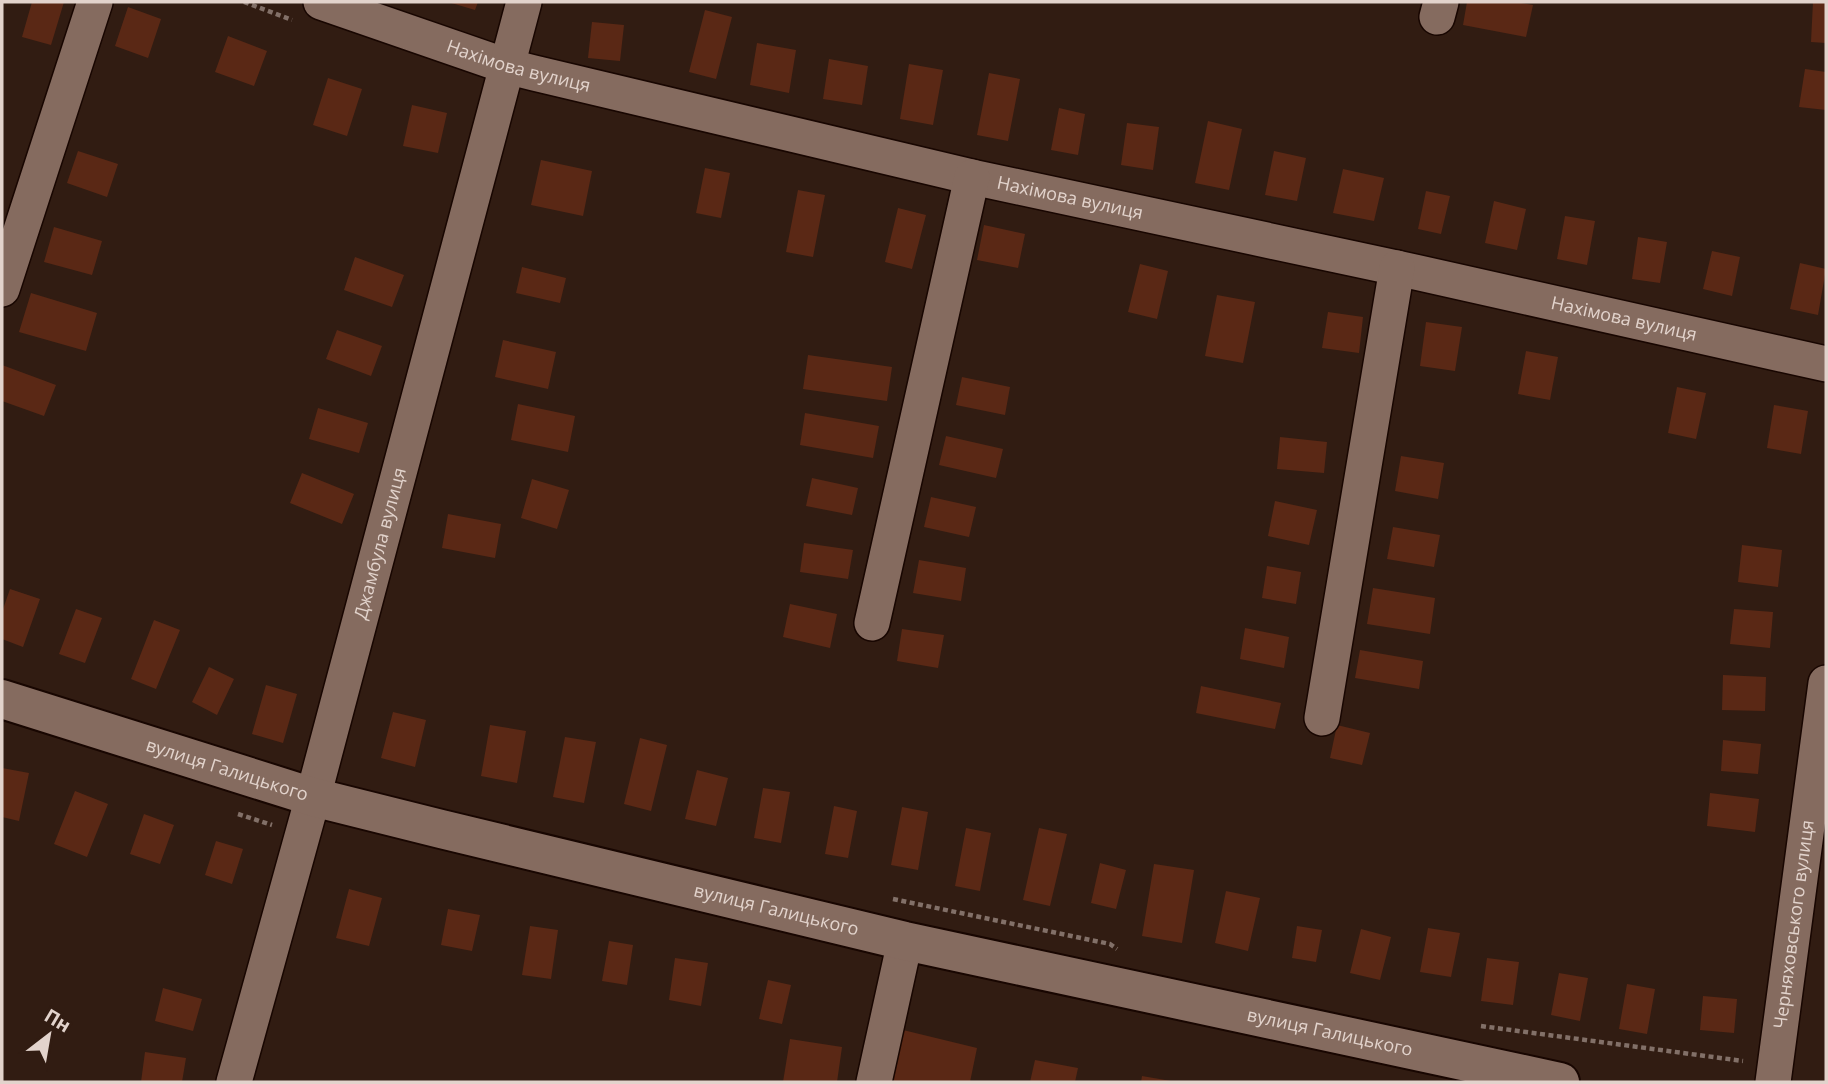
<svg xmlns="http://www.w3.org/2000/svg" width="1828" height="1084" font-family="'Open Sans',sans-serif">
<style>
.building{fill:#5a2815}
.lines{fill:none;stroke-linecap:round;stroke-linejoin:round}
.minor-casing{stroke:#180601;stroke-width:38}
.tertiary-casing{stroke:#180601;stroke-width:42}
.path{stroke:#827068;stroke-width:4.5;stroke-dasharray:5 3.5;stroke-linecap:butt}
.minor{stroke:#856b5f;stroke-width:35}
.tertiary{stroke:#856b5f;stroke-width:38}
.labels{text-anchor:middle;stroke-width:5;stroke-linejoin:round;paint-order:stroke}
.street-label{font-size:18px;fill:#e2d3cc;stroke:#311c12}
</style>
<rect width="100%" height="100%" fill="#311c12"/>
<!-- building -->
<path class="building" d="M32,2H64L51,45L22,37Z
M448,2H478L475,10Z
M1467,2H1515L1533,5L1526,37L1463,25Z
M1813,2L1826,3V43L1811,42Z
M128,7L161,19L148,58L115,46Z
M705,10L732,17L716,79L689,72Z
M592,22L624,25L620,61L588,58Z
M228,36L267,51L254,86L215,72Z
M757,43L796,50L789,93L750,85Z
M829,59L868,66L862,105L823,99Z
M909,64L943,70L933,125L900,119Z
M1805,69L1826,72V110L1799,107Z
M989,73L1020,79L1008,141L977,135Z
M328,78L362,89L347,136L313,125Z
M412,105L447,113L438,153L403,146Z
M1059,108L1085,114L1078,155L1051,150Z
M1208,121L1242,129L1229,190L1195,183Z
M1127,123L1159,127L1153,170L1121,165Z
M78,151L118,164L107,197L67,183Z
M1274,151L1306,158L1297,201L1265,195Z
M541,160L592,171L583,216L531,205Z
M705,168L730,173L721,218L696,213Z
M1343,169L1384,178L1374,221L1333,213Z
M798,190L825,195L813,257L786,252Z
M1426,191L1450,196L1441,234L1418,229Z
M1494,201L1526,209L1517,250L1485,243Z
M898,208L926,215L912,269L885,262Z
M1565,216L1595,221L1587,265L1557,259Z
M984,225L1025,234L1018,268L977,260Z
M54,227L102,241L92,275L44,262Z
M1638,237L1667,242L1660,283L1632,279Z
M1712,251L1740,257L1732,296L1703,289Z
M355,257L404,275L392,307L344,290Z
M1800,263L1826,269L1818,315L1790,309Z
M1140,264L1168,271L1157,319L1128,312Z
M522,267L566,278L560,303L516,293Z
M31,293L97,313L86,351L19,332Z
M1217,295L1255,302L1243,363L1205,356Z
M1328,312L1363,317L1359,353L1322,348Z
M1426,322L1462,327L1455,371L1420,366Z
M337,330L382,346L371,376L326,359Z
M503,340L556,352L548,389L495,377Z
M1526,351L1558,357L1550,400L1518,394Z
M808,355L892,367L887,401L803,389Z
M2,365L56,385L44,416L2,401Z
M962,377L1010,387L1005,415L956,405Z
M1677,387L1706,393L1696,439L1668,433Z
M518,404L575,416L568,452L511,440Z
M1774,405L1808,411L1801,454L1767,448Z
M318,408L368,423L359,453L309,439Z
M805,413L879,426L873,458L800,445Z
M946,436L1003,449L996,478L939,465Z
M1280,437L1327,442L1324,473L1277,469Z
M1401,456L1444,463L1438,499L1395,491Z
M302,473L354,494L342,524L290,503Z
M812,478L858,488L852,515L806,506Z
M532,479L569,490L557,529L521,518Z
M931,497L976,507L969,537L924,527Z
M1275,501L1317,510L1309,545L1268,536Z
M448,514L501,524L495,558L442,548Z
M1393,527L1440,535L1434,567L1387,559Z
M804,543L853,550L848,579L800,572Z
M1742,545L1782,550L1778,587L1738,582Z
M919,560L966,568L961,601L913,593Z
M1267,566L1301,572L1296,604L1262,598Z
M1373,588L1435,598L1430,634L1367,624Z
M10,589L40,599L23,647L2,639V612Z
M790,604L837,614L830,648L783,637Z
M76,609L102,618L85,663L59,654Z
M1734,609L1773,612L1770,648L1730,644Z
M154,620L180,630L156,689L131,679Z
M1245,628L1289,637L1284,668L1240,659Z
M902,629L944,635L938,668L897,661Z
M1360,650L1423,661L1419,689L1355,678Z
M209,667L234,679L217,715L192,702Z
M1723,675L1766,677L1765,711L1722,710Z
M266,685L297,694L283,743L252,734Z
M1201,686L1281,703L1275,729L1196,713Z
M393,712L426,720L415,767L381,758Z
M490,725L526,731L517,783L481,776Z
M1337,725L1370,733L1362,765L1330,758Z
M565,737L596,742L584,803L553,797Z
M640,738L667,745L651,811L624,804Z
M1723,740L1761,744L1758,774L1721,771Z
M2,768L29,773L19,821L2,817Z
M697,770L728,778L716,826L685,819Z
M763,788L790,792L781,843L754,838Z
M75,791L108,804L87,857L54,844Z
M1710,793L1759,799L1755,832L1707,826Z
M834,806L857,811L848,858L825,854Z
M902,807L928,812L918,870L891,865Z
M144,814L174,825L160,864L130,854Z
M966,828L991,833L980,891L955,886Z
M1039,828L1067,834L1050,906L1023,900Z
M216,841L243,849L232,884L205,875Z
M1100,863L1126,870L1116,909L1091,903Z
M1154,864L1194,870L1182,943L1142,936Z
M349,889L382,898L369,946L336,938Z
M1226,891L1260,898L1248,951L1215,943Z
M448,909L480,915L472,951L441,945Z
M530,926L558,930L551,979L522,975Z
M1297,926L1322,930L1316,962L1292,958Z
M1428,928L1460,933L1451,977L1420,972Z
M1361,929L1391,937L1380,980L1350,973Z
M609,941L633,945L627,985L602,981Z
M675,958L708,963L701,1006L669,1000Z
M1487,958L1519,962L1513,1005L1481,1001Z
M1559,973L1588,978L1580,1021L1551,1015Z
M768,980L791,985L782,1024L759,1019Z
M1627,984L1655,989L1647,1034L1619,1029Z
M163,988L202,999L193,1031L155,1021Z
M1703,996L1737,999L1734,1033L1700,1030Z
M903,1030L977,1048L970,1082H892Z
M790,1039L842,1047L837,1082H783Z
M145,1052L186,1058L182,1082H141Z
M1035,1060L1078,1068L1075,1082H1030Z
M1142,1076L1171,1081V1082H1141Z"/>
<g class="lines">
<defs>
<g id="minor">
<path id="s1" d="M321,2L506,66L534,73L972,177L1397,268L1826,364"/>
<path d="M1437,17L1441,2"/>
<path d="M2,289L95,2"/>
<path d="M872,623L972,177"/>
<path d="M1322,718L1397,268"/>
<path id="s2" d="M234,1082L313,797L524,2"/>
<path d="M874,1082L905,941"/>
<path id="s3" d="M1773,1082L1826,683"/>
</g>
<g id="tertiary">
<path id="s4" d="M2,699L313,797L441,829L905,941L1560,1082"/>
</g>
</defs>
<!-- minor casing -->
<use href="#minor" class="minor-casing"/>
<!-- tertiary casing -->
<use href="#tertiary" class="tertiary-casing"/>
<!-- path -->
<path class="path" d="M244,2L292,20
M238,814L272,825
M893,899L1110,944L1117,949
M1481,1026L1743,1061"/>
<!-- minor -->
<use href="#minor" class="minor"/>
<!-- tertiary -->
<use href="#tertiary" class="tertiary"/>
</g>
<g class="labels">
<!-- street labels -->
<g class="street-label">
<text dy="6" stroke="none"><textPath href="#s1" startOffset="208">Нахімова вулиця</textPath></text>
<text dy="6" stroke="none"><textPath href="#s1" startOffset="775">Нахімова вулиця</textPath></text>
<text dy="6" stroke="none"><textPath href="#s1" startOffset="1342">Нахімова вулиця</textPath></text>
<text dy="6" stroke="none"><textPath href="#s2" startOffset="558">Джамбула вулиця</textPath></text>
<text dy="6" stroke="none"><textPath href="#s4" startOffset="236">вулиця Галицького</textPath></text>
<text dy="6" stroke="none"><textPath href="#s4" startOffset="803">вулиця Галицького</textPath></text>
<text dy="6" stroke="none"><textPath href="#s3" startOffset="159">Черняховського вулиця</textPath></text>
<text dy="6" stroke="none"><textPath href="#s4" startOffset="1370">вулиця Галицького</textPath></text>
</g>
</g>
<!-- border -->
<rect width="1828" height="1084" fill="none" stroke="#e2d3cc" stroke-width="7"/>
<!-- north arrow -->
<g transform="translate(49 1035) rotate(31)" stroke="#311c12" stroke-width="5" paint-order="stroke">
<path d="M0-5L12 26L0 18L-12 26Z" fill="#e2d3cc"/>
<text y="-10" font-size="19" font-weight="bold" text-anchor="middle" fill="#e2d3cc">Пн</text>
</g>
</svg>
